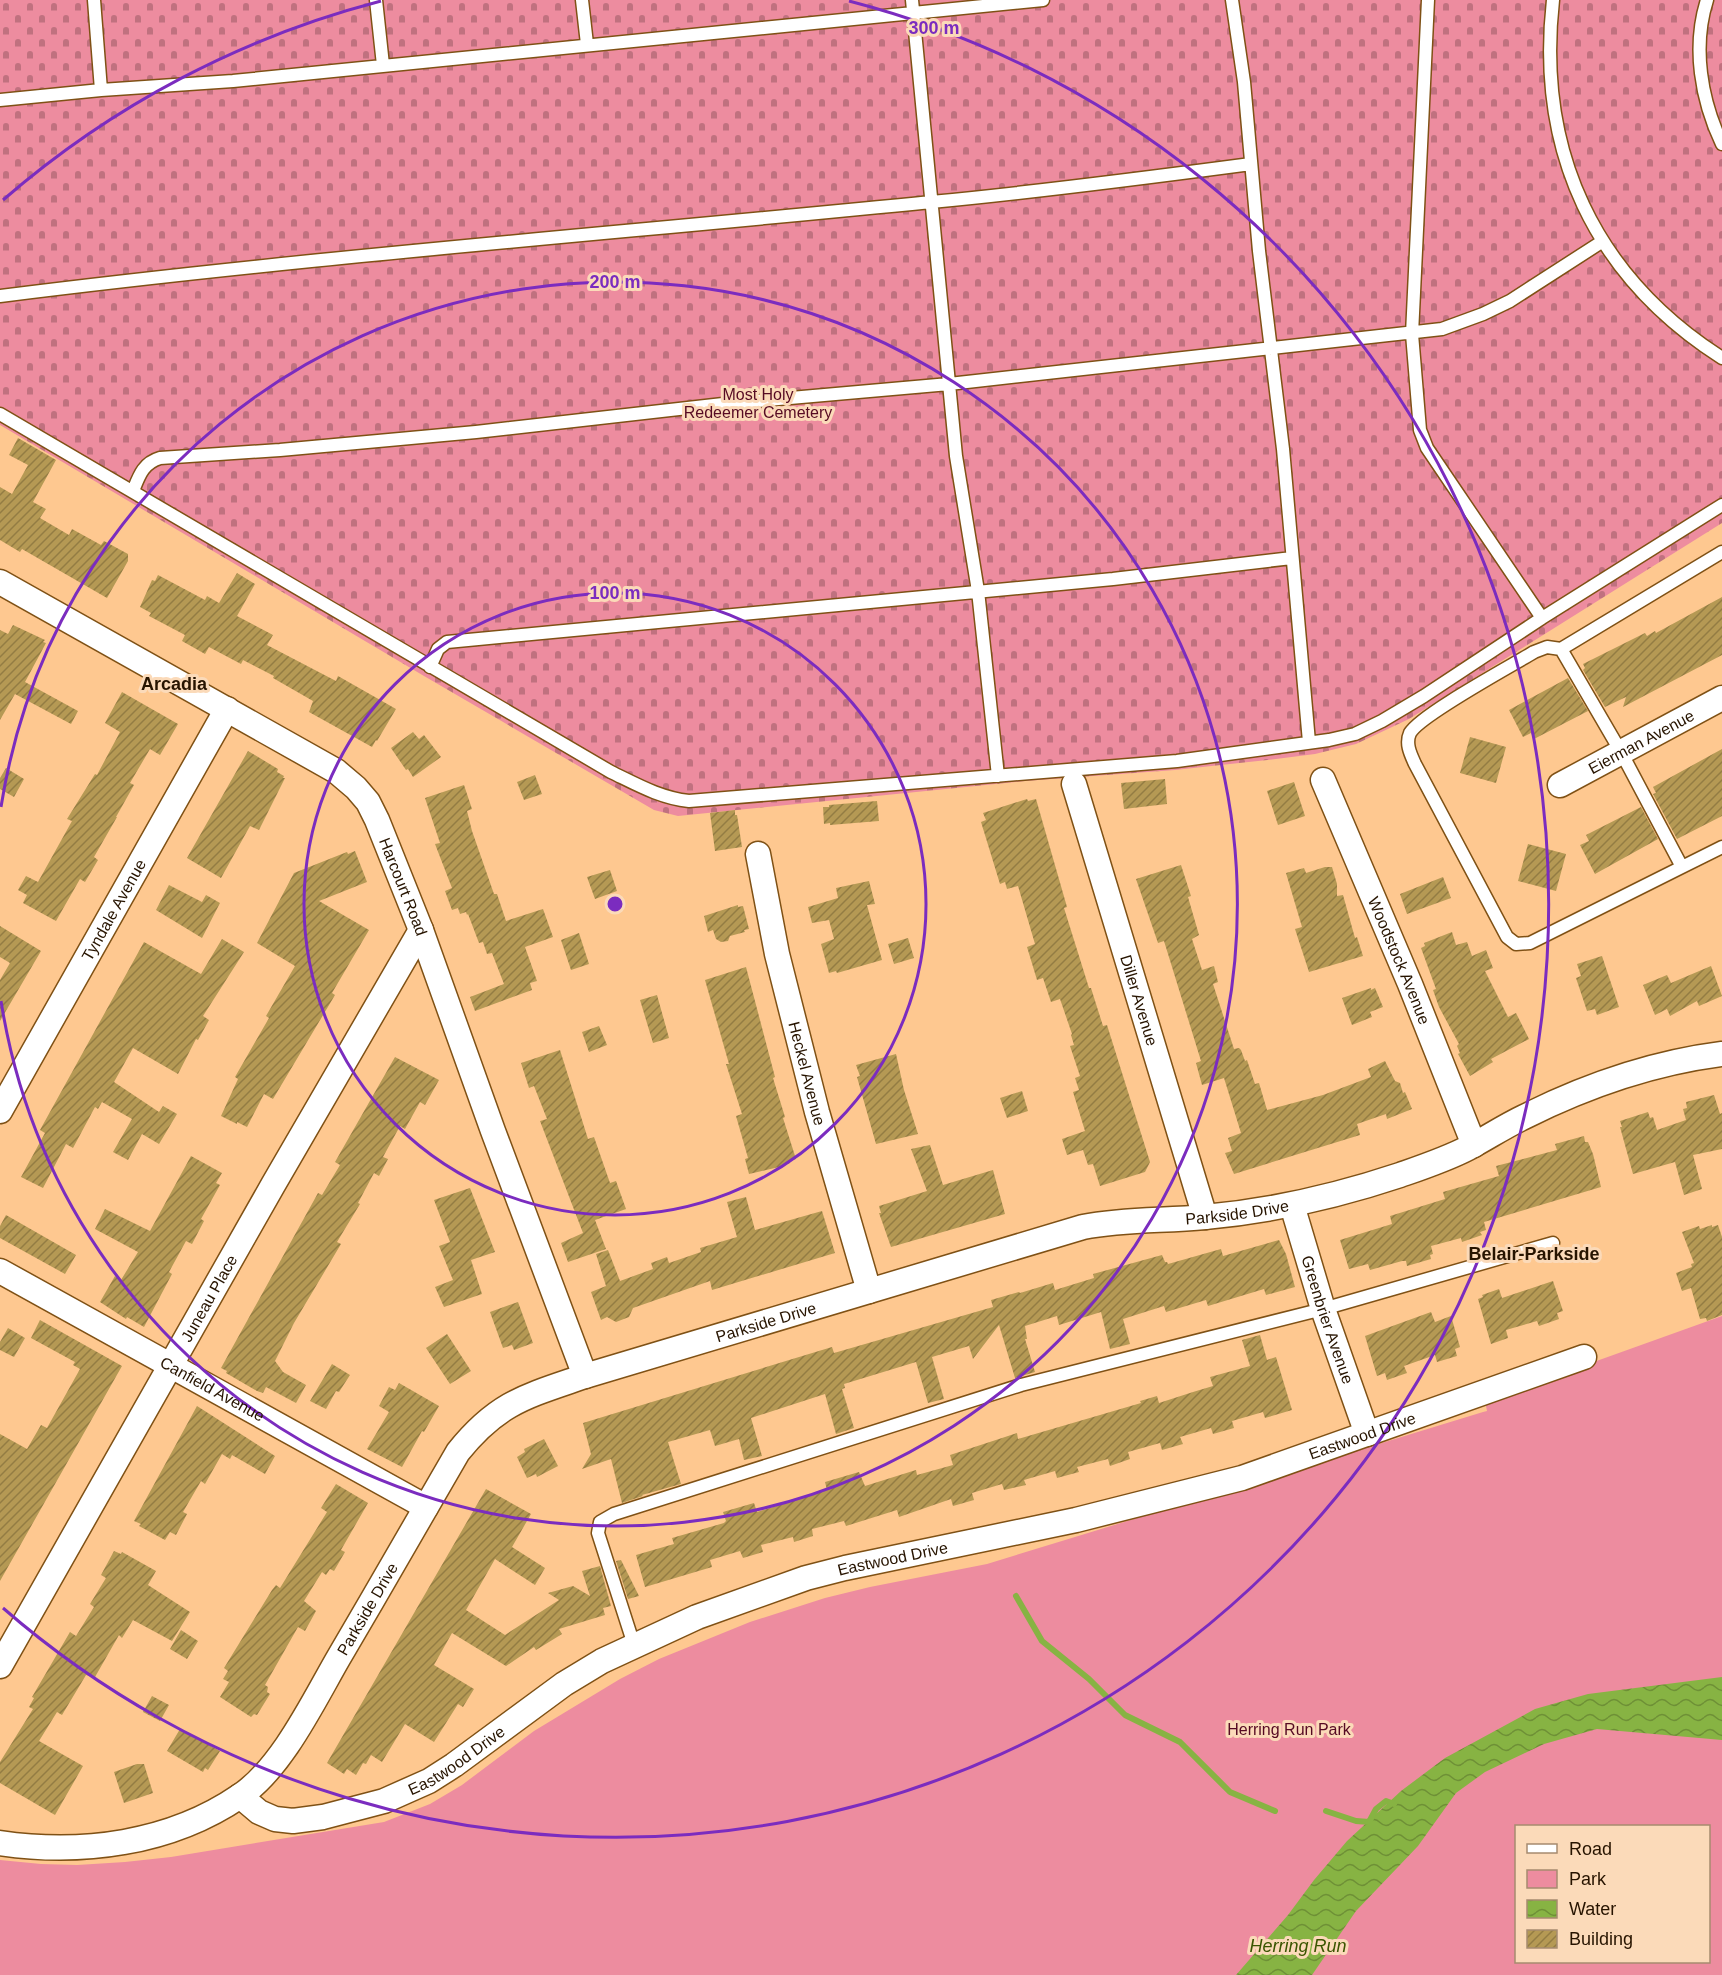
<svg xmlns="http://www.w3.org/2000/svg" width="1722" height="1975" font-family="Helvetica,sans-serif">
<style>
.cemetery{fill:url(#cemetery-stones)}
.park{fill:#ed8c9f;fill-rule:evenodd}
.water{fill:url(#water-waves)}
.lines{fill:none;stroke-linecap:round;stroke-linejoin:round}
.stream{stroke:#87b343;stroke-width:6}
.building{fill:url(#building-hatch)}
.service-casing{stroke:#7f5115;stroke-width:15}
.minor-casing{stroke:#7f5115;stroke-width:27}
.service{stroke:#fff;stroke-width:12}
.minor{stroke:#fff;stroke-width:24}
.ring{fill:none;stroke:#7b2cbf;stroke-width:3}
.labels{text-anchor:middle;stroke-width:6;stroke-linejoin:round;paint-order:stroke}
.park-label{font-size:16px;fill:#560a23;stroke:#fbdab9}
.street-label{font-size:16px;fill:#271400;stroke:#fbdab9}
.neighbourhood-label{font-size:18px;font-weight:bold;fill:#271400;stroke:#fbdab9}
.water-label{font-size:18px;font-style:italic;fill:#3a5500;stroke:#fbdab9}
.centre{fill:#7b2cbf;stroke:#fbdab9;stroke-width:3}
.ring-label{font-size:18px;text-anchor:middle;font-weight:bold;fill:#7b2cbf;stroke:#fbdab9;stroke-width:6;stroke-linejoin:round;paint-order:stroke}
</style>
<defs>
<pattern id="cemetery-stones" width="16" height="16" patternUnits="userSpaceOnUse" patternTransform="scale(1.5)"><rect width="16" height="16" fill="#ed8c9f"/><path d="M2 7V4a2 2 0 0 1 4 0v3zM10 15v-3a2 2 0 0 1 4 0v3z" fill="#c0717f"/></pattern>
<pattern id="water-waves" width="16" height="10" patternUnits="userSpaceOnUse" patternTransform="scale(1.5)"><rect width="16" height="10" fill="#87b343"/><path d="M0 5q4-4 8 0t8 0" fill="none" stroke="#6e9036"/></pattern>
<pattern id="building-hatch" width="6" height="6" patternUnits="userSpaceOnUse" patternTransform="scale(1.5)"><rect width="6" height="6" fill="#b59954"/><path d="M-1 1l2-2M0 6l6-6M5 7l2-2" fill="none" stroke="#937c43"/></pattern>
</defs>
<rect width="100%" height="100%" fill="#fec890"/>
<!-- cemetery -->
<path class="cemetery" d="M0,0H1722V523L1409,719L1356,744L1315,754L1276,759L1175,770L1025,781L678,816L654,810L424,676L0,425Z"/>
<!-- park -->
<path class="park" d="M1722,1316V1975H0V1860L41,1864L77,1865L125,1862L171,1857L384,1822L430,1804L462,1785L534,1731L620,1679L659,1659L750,1622L825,1598L870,1587L987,1564L1483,1412L1487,1411L1485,1401ZM1516,1826H1708V1962H1516Z"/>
<!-- water -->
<path class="water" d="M1722,1677V1740L1597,1729L1544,1744L1485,1772L1456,1793L1418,1846L1356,1911L1312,1975H1236L1288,1915L1314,1880L1347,1841L1401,1791L1445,1758L1535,1709L1588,1694Z"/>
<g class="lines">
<!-- stream -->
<path class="stream" d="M1016,1596L1042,1641L1089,1679L1125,1715L1180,1742L1230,1792L1275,1811
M1326,1811L1356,1821L1369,1822L1376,1809L1386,1801L1394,1804"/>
</g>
<!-- building -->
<path class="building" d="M18,438L56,460L33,502L46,509L40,518L69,535L72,529L101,545L104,541L128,554V561L107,598L22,549L20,552L0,540V487L12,494L28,465L9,455Z
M237,573L255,584L237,616L273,635L267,645L336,681L338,676L396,709L377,741L376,740L372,747L309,712L313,701L273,678L274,676L243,660L241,664L209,647L205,654L182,641L185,635L149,616L151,613L140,607L152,580L155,581L158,575L205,600L207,596L219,603Z
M1722,597V655L1623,707L1626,697L1605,707L1583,670L1585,668L1583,664L1645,633L1647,636L1655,631L1656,633Z
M13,625L45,640L43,642L46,643L25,682L78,711L71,724L15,694L0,720V630L8,634Z
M1568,678L1588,711L1534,739L1531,733L1523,737L1509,710Z
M122,692L178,724L160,755L150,749L130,783L134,785L116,817H117L94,857L98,860L85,882L80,879L56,921L23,903L27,895L18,890L26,876L38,882L72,821L67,819L95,774L97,775L120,732L105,723Z
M413,732L419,739L424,735L441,757L413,777L408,769L406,770L391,748Z
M1470,737L1506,747L1496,783L1460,773Z
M1722,749V816L1677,839L1653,794L1656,793L1653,787Z
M248,751L278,769L277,772L284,776L283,778H285L259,830L250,826L221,878L187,858Z
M6,768L24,779L14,797L0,789V778Z
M535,775L542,794L524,800L517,782Z
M1165,779L1167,804L1124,809L1121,783Z
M1294,782L1305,816L1278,825L1267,791Z
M464,785L472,809L467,811L472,831L494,894H497L506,921L543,909L553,937L525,947L537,981L530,983L532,990L475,1011L470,997L504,984L492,953L487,954L483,942L479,943L468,914L467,915L466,912L460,914L458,908L452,910L445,891L452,888L435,844L440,843L425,798Z
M1027,799L1028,801L1036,799L1067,907L1064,908L1089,988H1091L1103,1026L1107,1025L1150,1162L1145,1172L1100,1186L1093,1164L1088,1165L1083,1150L1067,1155L1062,1139L1085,1131L1073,1092L1079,1090L1075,1078L1080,1076L1070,1046L1074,1045L1071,1035L1072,1034L1060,999L1051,1002L1043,978L1037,980L1027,947L1035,944L1018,886L1007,889L1005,882L1000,884L981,822L986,820L983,813Z
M877,801L879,821L830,825V823L824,824L823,807H829V805Z
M1641,807L1658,839L1595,874L1580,845L1589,841L1586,835Z
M735,810V815H737L742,847L715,851L710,813Z
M1528,844L1566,854L1556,891L1518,881Z
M355,851L367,882L319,901L369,930L332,993L335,995L273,1099L264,1094L247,1127L237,1122V1124L221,1116L238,1079L235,1077L269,1018L266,1016L295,966L257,943L294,873L347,852L348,854Z
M1181,865L1191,896L1188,897L1199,935L1192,939L1202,970L1214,966L1218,982L1213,984L1234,1049L1239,1048L1241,1050L1245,1061L1247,1060L1255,1084L1259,1083L1267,1110L1323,1095L1371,1077L1368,1069L1385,1061L1395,1081L1400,1083L1403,1093L1405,1092L1412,1109L1387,1119L1386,1114L1357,1124L1360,1135L1234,1174L1225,1153L1232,1151L1228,1138L1241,1133L1224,1078L1202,1085L1196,1063L1201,1061L1164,941L1158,943L1136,879Z
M1325,867H1332L1337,884V896L1343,895L1355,938L1357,937L1363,956L1309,972L1295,929L1302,927L1286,873L1304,868L1306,873Z
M610,870L617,891L595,899L587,877Z
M1443,877L1451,898L1407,914L1400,894Z
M869,881L875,904L867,905L882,960L837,973L836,971L829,973L821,944L834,939L829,920L812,923L808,907L838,898L836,888Z
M169,885L202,902L206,895L220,903L202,938L156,910Z
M738,905V907L743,906L749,929L744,930L745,932L730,936L728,941L721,942L716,939L713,930L708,932L704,916Z
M0,926L41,951L0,1021V980L10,963L0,957Z
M1452,932L1456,945L1467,942L1472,956L1486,950L1493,968L1485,971L1508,1017L1516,1013L1529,1039L1491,1059L1493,1062L1470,1076L1458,1054L1460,1053L1457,1046L1459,1044L1439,1007L1433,990L1436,989L1421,948L1425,946L1424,943Z
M579,933L589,964L571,970L561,940Z
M908,938L914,958L894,964L888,944Z
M222,939L244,952L203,1016L209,1020L198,1040L196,1039L178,1074L133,1048L114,1082L159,1112L163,1106L177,1114L159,1144L142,1134L128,1160L113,1152L132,1119L102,1102L98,1109L95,1107L73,1148L66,1144L43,1188L21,1177L45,1133L40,1130L144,942L201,974Z
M1602,956L1619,1007L1597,1015L1595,1009L1587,1011L1576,978L1581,976L1577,964Z
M1711,966L1722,996L1699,1006L1697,1001L1670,1016L1667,1009L1655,1015L1643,985L1667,975L1671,983Z
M746,967L775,1077L773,1078L785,1117L783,1118L796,1159L789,1161L790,1163L779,1167L749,1174L745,1159L748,1158L736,1116L742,1114L726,1064H729L705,980Z
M1371,988V990L1375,988L1383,1007L1370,1012L1372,1017L1352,1025L1342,998Z
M657,995L669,1038L653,1043L640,1000Z
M599,1026L607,1045L589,1052L582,1032Z
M560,1050L588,1139L594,1137L610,1183L616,1181L626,1209L595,1220L606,1249L568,1262L561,1243L583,1233L540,1121L547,1119L534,1086L529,1088L521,1063Z
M896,1054L904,1090L918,1134L876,1144L857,1077L860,1076L856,1065Z
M395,1057L439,1080L425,1105L420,1102L405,1129L400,1126L383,1157L388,1159L379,1176L374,1173L358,1203L360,1204L337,1242L341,1244L294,1323L275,1361L283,1372L306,1385L296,1403L266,1387L263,1393L257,1391L226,1373L227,1371L221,1368L318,1193L322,1195L340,1165L335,1162Z
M1022,1091L1028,1111L1007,1118L1000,1098Z
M1714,1095L1720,1114L1722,1113V1149L1693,1155L1702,1189L1684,1195L1675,1162L1633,1174L1620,1127H1622L1620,1121L1648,1112L1650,1118L1653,1117L1657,1130L1686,1120L1683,1109L1687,1108L1686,1102Z
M1584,1136L1585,1142H1588L1593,1154L1601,1187L1484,1222L1486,1230L1480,1232L1482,1235L1462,1242L1461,1238L1431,1246L1433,1254L1430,1255L1431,1259L1407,1266L1406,1261H1402L1370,1270L1368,1264L1349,1269L1340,1240L1392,1224L1390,1216L1445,1199L1443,1192L1499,1176L1496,1166L1557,1150L1555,1144Z
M930,1145L943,1185L993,1170L1005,1214L891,1247L879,1213H881L879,1206L927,1191L911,1149Z
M191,1156L222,1173L216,1183L220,1185L201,1219L204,1221L192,1244L186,1241L169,1272L172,1274L144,1327L127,1317L126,1319L100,1302L115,1276L121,1280L138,1252L95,1229L105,1209L150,1231Z
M470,1188L495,1252L471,1260L482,1294L444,1307L435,1287L453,1280L439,1246L450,1242L434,1200Z
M746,1197L755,1230L822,1211L835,1253L712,1290L710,1281L633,1308L629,1317L616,1322L607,1317L601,1320L591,1292L606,1286L596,1254L608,1250L620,1281L653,1269L651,1263L667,1257L669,1263L701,1252L700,1248L737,1237L727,1202Z
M6,1215L76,1255L65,1274L0,1238V1226Z
M1712,1225V1227L1718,1225L1722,1237V1315L1707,1321L1706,1318L1700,1319L1691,1288L1682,1291L1676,1273L1692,1267L1691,1264L1694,1263L1682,1232L1699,1226L1700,1229Z
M1279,1240L1286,1254L1295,1287L1266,1295L1264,1289L1208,1306L1206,1300L1166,1312L1164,1306L1123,1319L1130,1344L1110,1349L1101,1312L1059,1325L1057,1316L1025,1326L1027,1339H1025L1035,1372L1015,1378L999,1325L973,1359L969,1346L932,1357L944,1399L928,1403L916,1362L844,1384L845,1388L842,1389L854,1428L836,1434L825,1394L751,1418L762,1456L744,1460L739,1439L715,1446L710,1430L668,1442L681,1484L642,1495L643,1496L622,1503L611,1459L582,1469L591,1454L583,1423L832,1347L834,1353L993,1307L991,1300L1019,1292L1020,1293L1053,1283L1055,1290L1094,1278L1093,1274L1162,1255L1165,1262H1167L1168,1264L1221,1249L1223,1256Z
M1553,1281L1563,1311L1557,1313L1559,1319L1539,1326L1537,1321L1506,1330L1508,1338L1491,1344L1478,1299L1483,1297L1482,1295L1499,1289L1502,1298Z
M518,1302L533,1343L514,1350L512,1345L503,1348L490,1312Z
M1431,1312L1435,1322L1451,1316L1460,1347L1455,1349L1457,1356L1437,1362L1435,1355L1404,1366L1407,1373L1387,1380L1385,1373L1377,1376L1365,1336Z
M40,1320L122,1366L0,1581V1434L27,1449L41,1425L47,1428L80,1369L73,1365L75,1362L31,1338Z
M8,1328L25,1338L14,1357L0,1350V1342Z
M447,1334L471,1371L450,1384L426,1348Z
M1260,1335L1267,1360L1276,1357L1292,1410L1265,1418L1263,1412L1232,1421L1234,1428L1213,1434L1211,1428L1180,1437L1183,1444L1162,1450L1160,1443L1128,1452L1130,1459L1110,1466L1108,1459L1077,1467L1079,1472L1057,1478L1055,1471L1024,1480L1026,1485L1004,1490L1002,1484L972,1493L974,1500L953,1506L951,1499L899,1517L897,1510L846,1526L844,1521L812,1529L813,1536L794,1542L793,1537L761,1545L763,1552L743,1558L740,1551L710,1560L712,1567L645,1587L636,1555L674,1544L672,1538L724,1523L726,1521L723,1512L754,1503L757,1512L827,1490L825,1482L859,1472L865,1486L916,1470L917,1475L953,1465L950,1455L1002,1438L1017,1433L1018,1439L1141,1403L1140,1401L1157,1396L1159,1403L1193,1392L1213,1386L1210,1377L1250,1366L1242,1340Z
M332,1364L350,1375L339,1392L336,1391L326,1409L310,1401Z
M399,1383L439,1406L424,1432L422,1431L402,1467L367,1449L389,1412L379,1406L389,1387L395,1390Z
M197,1406L275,1456L265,1474L232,1455L230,1459L222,1454L205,1484L201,1481L183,1512L187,1514L176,1535L170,1532L165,1540L139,1526L141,1524L134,1521Z
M544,1439L558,1466L537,1477L536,1474L527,1478L517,1457L525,1452L524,1449Z
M336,1484L368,1503L341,1550L345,1552L334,1571L330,1569L326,1575L322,1572L304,1601L316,1611L305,1631L298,1627L265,1685L268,1687L267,1692L270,1694L257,1715L254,1714L251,1717L220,1697L229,1682L223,1679L228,1671L224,1668L272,1590L276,1585L280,1588L327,1512L321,1508Z
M486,1489L531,1514L512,1547L545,1568L535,1585L495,1559L466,1610L505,1635L559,1600L548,1593L573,1586L590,1596L582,1571L600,1566L611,1606L603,1608L605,1615L559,1629L562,1634L536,1650L534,1647L506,1666L452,1633L434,1665L474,1689L463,1707L458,1704L434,1742L405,1724L382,1762L371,1755L366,1764L363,1763L356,1775L347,1769L344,1774L327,1763Z
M114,1551L121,1554L122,1552L156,1571L148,1585L190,1612L172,1641L133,1620L122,1638L119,1635L95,1677L86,1675L62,1715L57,1712L39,1741L83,1766L55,1815L0,1783V1762L33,1709L29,1707L34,1698L32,1697L70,1632L76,1636L94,1607L90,1604L106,1578L101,1575Z
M621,1560L639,1596L628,1599L616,1561Z
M181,1630L198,1641L187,1659L170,1649Z
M152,1696L169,1705L160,1721L143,1712Z
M180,1729L220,1751L208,1770L205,1768L203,1772L167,1751Z
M137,1764H144L153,1793L124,1803L114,1772Z"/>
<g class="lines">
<defs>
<path id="service" d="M94,0L101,90
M376,0L383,65
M582,0L587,44
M912,0L956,456L978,591L998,776
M1232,0L1244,82L1259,251L1283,449L1309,742
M1428,0L1412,334L1420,430L1427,448L1542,618
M1553,0C1536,151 1594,276 1722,358
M1707,0C1692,47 1701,100 1722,144
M0,100L101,90L233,81L1043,0
M0,296C309,257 621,233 931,202C1038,192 1145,178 1251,164
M0,414L611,772C636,784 660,798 689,801L1177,761L1329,740L1355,734L1382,721L1424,696L1542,618L1722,505
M133,491C139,476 143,463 160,458L280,450L476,432L723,404L949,384L1442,329L1483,314L1510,301L1603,241
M1722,552L1561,649L1621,752L1682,867L1722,847
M1561,649L1547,647L1534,652C1511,666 1420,715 1410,733C1405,744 1411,755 1415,764L1507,937L1516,944L1530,943L1682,867
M430,667L438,649L447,642L1113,579L1292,558
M634,1645L598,1533L600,1522L614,1514L1021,1385L1323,1309L1553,1243"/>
<g id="minor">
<path id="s1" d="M0,582L336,771L356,788L368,802L377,820L421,930L493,1131L585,1376"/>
<path id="s2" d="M1323,780L1410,984L1474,1145"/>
<path id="s3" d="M1074,784L1205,1217"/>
<path id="s4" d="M1560,785L1722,698"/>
<path id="s5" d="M758,854L777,954L817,1112L869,1291"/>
<path id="s6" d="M0,1111L227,709"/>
<path id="s7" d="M1292,1205L1323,1309L1367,1434"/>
<path id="s8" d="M0,1271L426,1507"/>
<path id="s9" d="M0,1666L273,1185L421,930"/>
<path id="s10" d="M240,1796L259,1812L275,1819L293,1821L323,1817L384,1801L429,1781L454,1765L564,1684L602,1661L697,1617L806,1578L845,1568L1076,1520L1242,1478L1584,1357"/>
<path id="s11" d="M0,1843C81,1855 170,1844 240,1796C282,1768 314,1700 339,1657C379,1589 418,1521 458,1452C498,1402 527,1396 585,1376L1083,1227C1125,1219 1163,1221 1205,1217C1272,1211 1337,1196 1400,1175C1423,1167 1447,1159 1468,1148C1487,1138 1505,1126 1524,1117C1588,1085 1651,1063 1722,1054"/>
</g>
</defs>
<!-- service casing -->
<use href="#service" class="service-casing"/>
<!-- minor casing -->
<use href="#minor" class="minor-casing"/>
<!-- service -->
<use href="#service" class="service"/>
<!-- minor -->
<use href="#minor" class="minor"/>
</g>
<!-- distance rings -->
<g class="ring">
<circle cx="615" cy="904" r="311"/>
<path d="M1 807A622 622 0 1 1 1 1001"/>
<path d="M3 200A933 933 0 0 1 381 1M849 1A933 933 0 1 1 3 1608"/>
</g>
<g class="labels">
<!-- park labels -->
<g class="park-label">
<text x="758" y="400">Most Holy<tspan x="758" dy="18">Redeemer Cemetery</tspan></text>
<text x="1289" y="1735">Herring Run Park</text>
</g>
<!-- street labels -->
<g class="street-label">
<text dy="6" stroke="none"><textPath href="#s4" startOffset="92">Eierman Avenue</textPath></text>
<text dy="6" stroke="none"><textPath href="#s1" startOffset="522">Harcourt Road</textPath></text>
<text dy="6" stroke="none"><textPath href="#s6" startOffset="231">Tyndale Avenue</textPath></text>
<text dy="6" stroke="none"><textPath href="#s2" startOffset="196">Woodstock Avenue</textPath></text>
<text dy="6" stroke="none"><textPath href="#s3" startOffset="226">Diller Avenue</textPath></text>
<text dy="6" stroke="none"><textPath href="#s5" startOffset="225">Heckel Avenue</textPath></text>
<text dy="6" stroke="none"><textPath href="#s11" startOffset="1485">Parkside Drive</textPath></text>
<text dy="6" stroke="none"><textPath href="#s9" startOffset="423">Juneau Place</textPath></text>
<text dy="6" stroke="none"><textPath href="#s7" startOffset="120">Greenbrier Avenue</textPath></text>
<text dy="6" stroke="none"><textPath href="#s11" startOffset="999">Parkside Drive</textPath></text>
<text dy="6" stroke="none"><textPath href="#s8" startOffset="243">Canfield Avenue</textPath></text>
<text dy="6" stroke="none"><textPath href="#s10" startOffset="1209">Eastwood Drive</textPath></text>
<text dy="6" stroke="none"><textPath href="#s10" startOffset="723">Eastwood Drive</textPath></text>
<text dy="6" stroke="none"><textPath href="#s11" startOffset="478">Parkside Drive</textPath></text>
<text dy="6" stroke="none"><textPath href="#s10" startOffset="237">Eastwood Drive</textPath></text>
</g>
<!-- neighbourhood labels -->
<g class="neighbourhood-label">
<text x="174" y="690">Arcadia</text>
<text x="1534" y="1260">Belair-Parkside</text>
</g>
<!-- water labels -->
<g class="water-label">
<text x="1298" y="1952">Herring Run</text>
</g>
</g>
<circle cx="615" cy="904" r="9" class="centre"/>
<g class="ring-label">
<text x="934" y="34">300 m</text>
<text x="615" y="288">200 m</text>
<text x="615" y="599">100 m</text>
</g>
<!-- legend -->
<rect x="1515" y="1825" width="195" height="138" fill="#fbdab9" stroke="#a68b6f" stroke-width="1.5"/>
<rect x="1527" y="1844" width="30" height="9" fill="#ffffff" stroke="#a68b6f" stroke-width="1.5"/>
<text x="1569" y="1855" font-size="18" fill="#271400">Road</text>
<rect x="1527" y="1870" width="30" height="18" fill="#ed8c9f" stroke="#a68b6f" stroke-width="1.5"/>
<text x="1569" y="1885" font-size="18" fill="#271400">Park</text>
<rect x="1527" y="1900" width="30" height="18" fill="url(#water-waves)" stroke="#a68b6f" stroke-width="1.5"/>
<text x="1569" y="1915" font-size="18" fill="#271400">Water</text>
<rect x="1527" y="1930" width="30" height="18" fill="url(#building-hatch)" stroke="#a68b6f" stroke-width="1.5"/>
<text x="1569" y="1945" font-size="18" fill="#271400">Building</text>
</svg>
